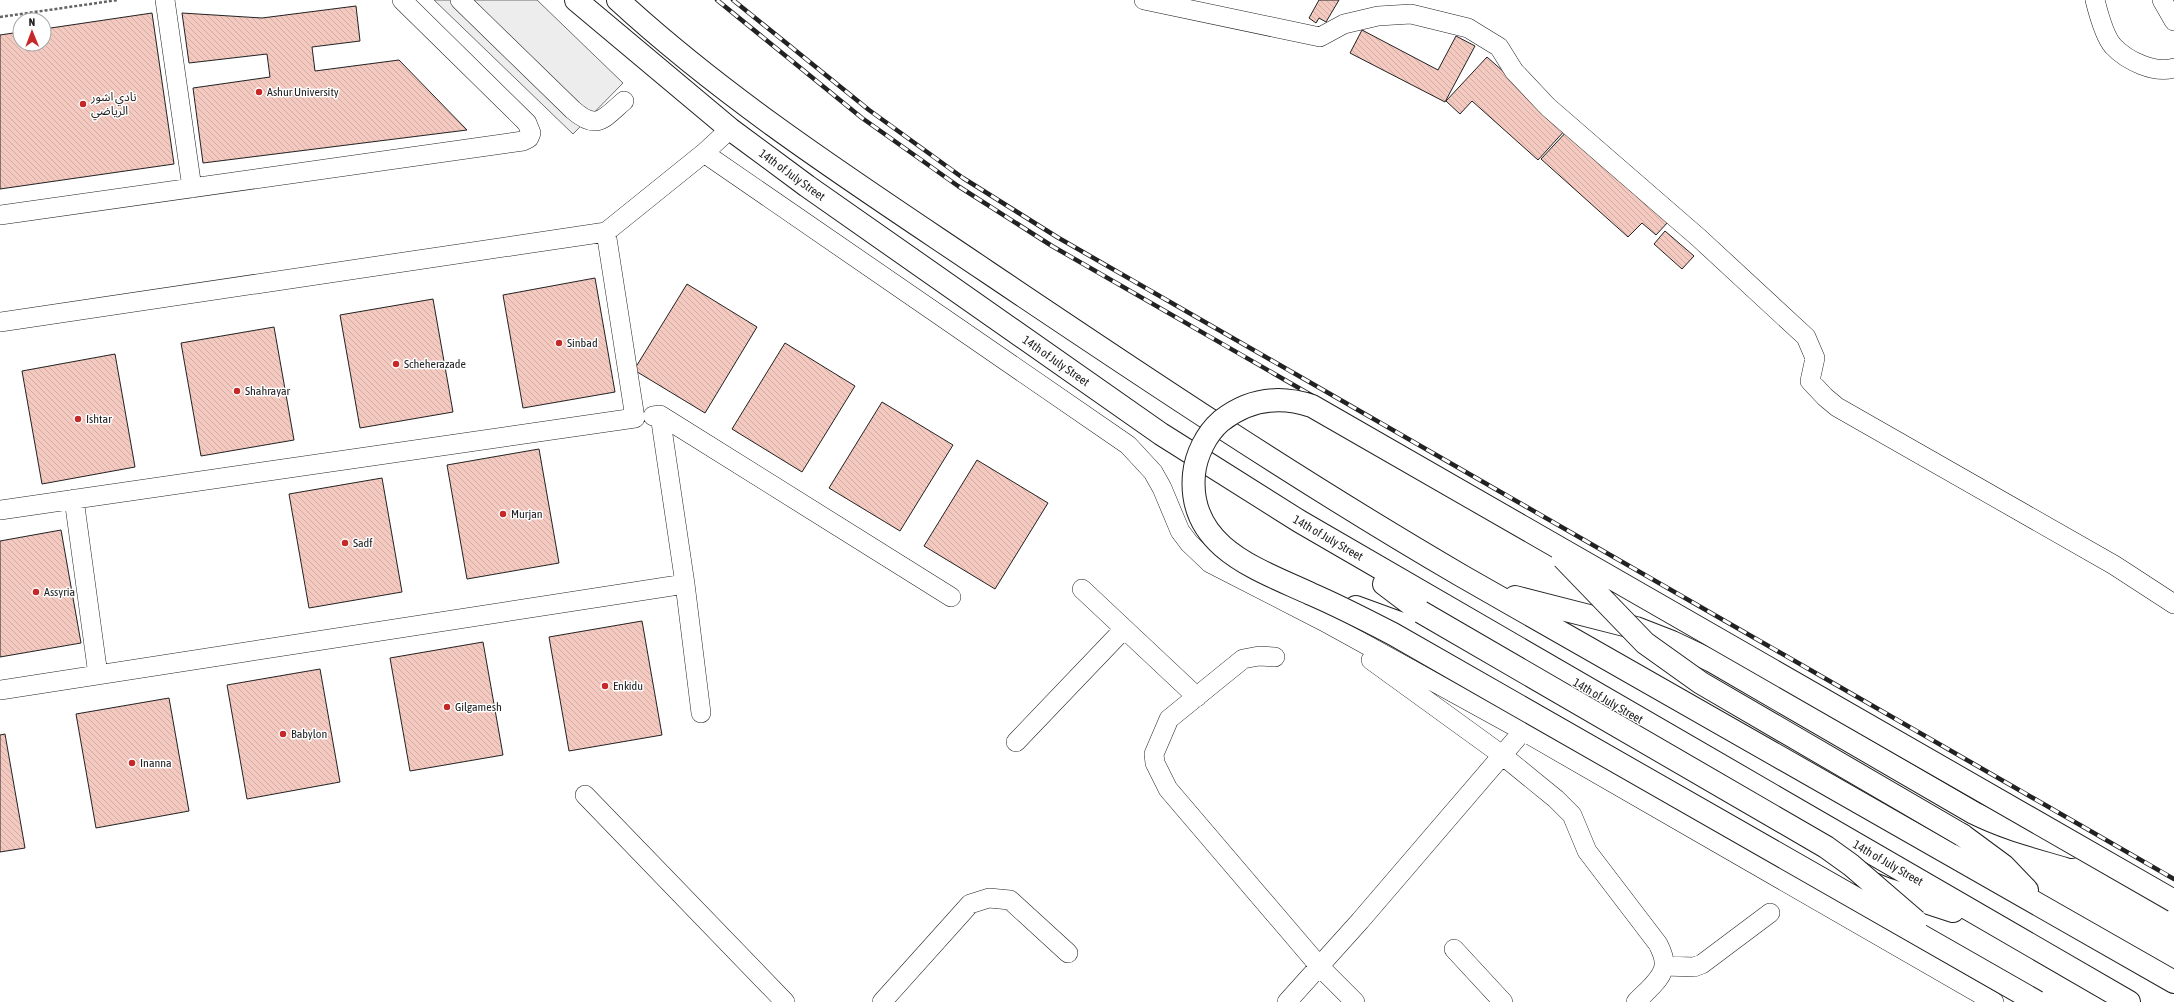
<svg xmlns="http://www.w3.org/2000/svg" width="2174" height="1002" font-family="'Asap Condensed','Noto Sans Arabic',sans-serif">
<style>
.parking{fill:#ededed;stroke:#6f6f6f}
.building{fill:url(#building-back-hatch);stroke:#222}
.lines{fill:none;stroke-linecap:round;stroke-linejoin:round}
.minor-casing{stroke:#222;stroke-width:20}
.major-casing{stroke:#222;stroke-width:24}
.path{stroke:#646464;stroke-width:2.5;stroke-dasharray:3 2;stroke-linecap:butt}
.minor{stroke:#fff;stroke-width:19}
.major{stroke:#fff;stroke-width:22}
.rail-casing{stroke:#222;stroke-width:4.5}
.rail{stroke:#fff;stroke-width:3;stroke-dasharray:9;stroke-linecap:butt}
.major-bridge-casing{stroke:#222;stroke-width:24;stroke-linecap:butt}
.major-bridge{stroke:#fff;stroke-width:22}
.poi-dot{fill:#c62828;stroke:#fff;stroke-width:1.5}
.labels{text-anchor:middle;stroke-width:3;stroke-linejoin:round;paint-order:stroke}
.poi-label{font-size:12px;fill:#222;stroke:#fff;text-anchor:start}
.street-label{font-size:12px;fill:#222;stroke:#fff}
</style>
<defs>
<pattern id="building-back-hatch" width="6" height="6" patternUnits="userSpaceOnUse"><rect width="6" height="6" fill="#f3c9c0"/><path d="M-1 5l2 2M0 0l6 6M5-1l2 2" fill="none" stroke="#d0aca5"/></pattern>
</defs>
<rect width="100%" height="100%" fill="#fff"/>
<!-- parking -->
<path class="parking" d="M434,0H537L623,83L573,134Z"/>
<!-- building -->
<path class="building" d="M1319,0H1339L1326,22L1319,18L1316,23L1309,18Z
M356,6L360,41L312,47L315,71L399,60L467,130L203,163L193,88L270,77L267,54L189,63L182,13L262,18Z
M152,13L174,164L0,189V35L20,32V44H44V29Z
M1362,30L1438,70L1456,36L1475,46L1445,102L1350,53Z
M1487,57L1567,128L1538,160L1472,101L1460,114L1446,101Z
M1568,130L1669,221L1656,235L1642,223L1628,237L1541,159Z
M1665,231L1694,256L1682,269L1654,244Z
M595,278L615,392L523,408L503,295Z
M687,284L757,327L705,413L634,370Z
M433,299L453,412L360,428L340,315Z
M274,327L294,440L201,456L181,343Z
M785,343L855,386L802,472L732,429Z
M115,354L135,467L42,484L22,371Z
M882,402L953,445L900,531L829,488Z
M539,449L559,563L467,579L447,465Z
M977,460L1048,503L995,589L924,546Z
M382,478L402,592L309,608L289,494Z
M61,530L81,643L0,657V541Z
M642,621L662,735L569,751L549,637Z
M483,642L503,755L410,771L390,658Z
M320,669L340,782L247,799L227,685Z
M169,698L189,811L96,828L76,714Z
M5,734L25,848L0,852V735Z"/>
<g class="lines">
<defs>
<path id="minor" d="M165,0L192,188
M460,0L573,110C597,131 603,119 624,101
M1144,0L1320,37L1344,24L1378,16L1411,14L1468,28L1499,47L1514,71L1548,107L1699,238L1806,337L1815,358L1810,381L1825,397L1837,407L2114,565L2174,604
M2095,0C2098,12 2105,37 2113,46C2127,61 2155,74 2174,68
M2162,0L2174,21
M704,153L1128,445L1153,472L1162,488L1180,531L1189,543L1210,563L1323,621L1523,731L1994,1002
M0,215L523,141L529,138L531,133L527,123L402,0
M0,322L606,232L704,153L730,129
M660,415L951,597
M653,416L660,415L685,584
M74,499L98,675
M0,510L635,418L606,232
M1082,589L1197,697
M1275,657L1259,656L1243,659L1169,719L1154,754L1155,763L1168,789L1320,967L1355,1002
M1371,660L1502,755L1556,799L1572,815L1587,851L1658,944C1661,950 1664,956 1664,962C1666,977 1645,992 1636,1002
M0,690L685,584L701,713
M1016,742L1124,629
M585,795L785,1002
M1454,949L1503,1002
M1664,966L1694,967L1702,964L1770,913
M882,1002L970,904L989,898L1010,900L1068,953
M1287,1002L1360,921L1523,731"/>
<path id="major" d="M576,0L730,129L807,186L1161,434L1299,521L2129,1002
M618,0C730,103 860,186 986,271C1142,376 1299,481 1462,576L2174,982
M1384,584L1421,612
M1515,597L1636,628L1672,642L1712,661L1974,813C2006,829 2039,837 2072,847
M1356,607L1408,626L1438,642L1831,867L1886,889L1953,911
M1962,835L2004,866L2027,890"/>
</defs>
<!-- minor casing -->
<use href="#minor" class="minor-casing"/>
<!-- major casing -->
<use href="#major" class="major-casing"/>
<!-- path -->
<path class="path" d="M0,17L118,0"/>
<!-- minor -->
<use href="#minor" class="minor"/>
<!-- major -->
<use href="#major" class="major"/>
<defs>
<path id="rail" d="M717,0L862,118L958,186L1052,246L2174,891
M733,0L869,110L963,178L1057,237L2174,879"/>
</defs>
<!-- rail casing -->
<use href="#rail" class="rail-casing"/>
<!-- rail -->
<use href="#rail" class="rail"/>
<defs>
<path id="major-bridge" d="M1563,558L1645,643L1701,683L1962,835
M1421,612L1826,847L1851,865L1916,921
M2037,1002L1393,634C1366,620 1339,606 1311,594C1257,569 1187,547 1194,474C1196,455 1206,434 1221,421C1249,399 1279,395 1312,406L2174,901"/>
</defs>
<!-- major-bridge casing -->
<use href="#major-bridge" class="major-bridge-casing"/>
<!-- major-bridge -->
<use href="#major-bridge" class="major-bridge"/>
</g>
<!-- markers -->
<g class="poi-dot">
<circle cx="259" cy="92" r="4"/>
<circle cx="83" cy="104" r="4"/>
<circle cx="559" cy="343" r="4"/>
<circle cx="396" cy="364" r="4"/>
<circle cx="237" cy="391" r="4"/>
<circle cx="78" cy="419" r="4"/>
<circle cx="503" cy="514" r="4"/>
<circle cx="345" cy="543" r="4"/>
<circle cx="36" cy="592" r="4"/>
<circle cx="605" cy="686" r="4"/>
<circle cx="447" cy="707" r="4"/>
<circle cx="283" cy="734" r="4"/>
<circle cx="132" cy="763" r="4"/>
</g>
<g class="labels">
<!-- poi labels -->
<g class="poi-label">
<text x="267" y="96">Ashur University</text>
<text x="91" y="101">نادي اشور<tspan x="91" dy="14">الرياضي</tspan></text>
<text x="567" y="347">Sinbad</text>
<text x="404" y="368">Scheherazade</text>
<text x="245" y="395">Shahrayar</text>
<text x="86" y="423">Ishtar</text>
<text x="511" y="518">Murjan</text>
<text x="353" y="547">Sadf</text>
<text x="44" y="596">Assyria</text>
<text x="613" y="690">Enkidu</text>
<text x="455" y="711">Gilgamesh</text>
<text x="291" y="738">Babylon</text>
<text x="140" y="767">Inanna</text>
</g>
<!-- street labels -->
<g class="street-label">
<text transform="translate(792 175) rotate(36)" y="4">14th of July Street</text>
<text transform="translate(1056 361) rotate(35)" y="4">14th of July Street</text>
<text transform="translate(1328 538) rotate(30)" y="4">14th of July Street</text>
<text transform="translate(1608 701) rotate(30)" y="4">14th of July Street</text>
<text transform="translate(1888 863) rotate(30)" y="4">14th of July Street</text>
</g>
</g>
<!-- north arrow -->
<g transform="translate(32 32) rotate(359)"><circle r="19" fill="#ffffff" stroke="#a7a7a7"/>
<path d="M0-3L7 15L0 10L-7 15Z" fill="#c62828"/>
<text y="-6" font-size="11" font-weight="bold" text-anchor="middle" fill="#222222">N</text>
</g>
</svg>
